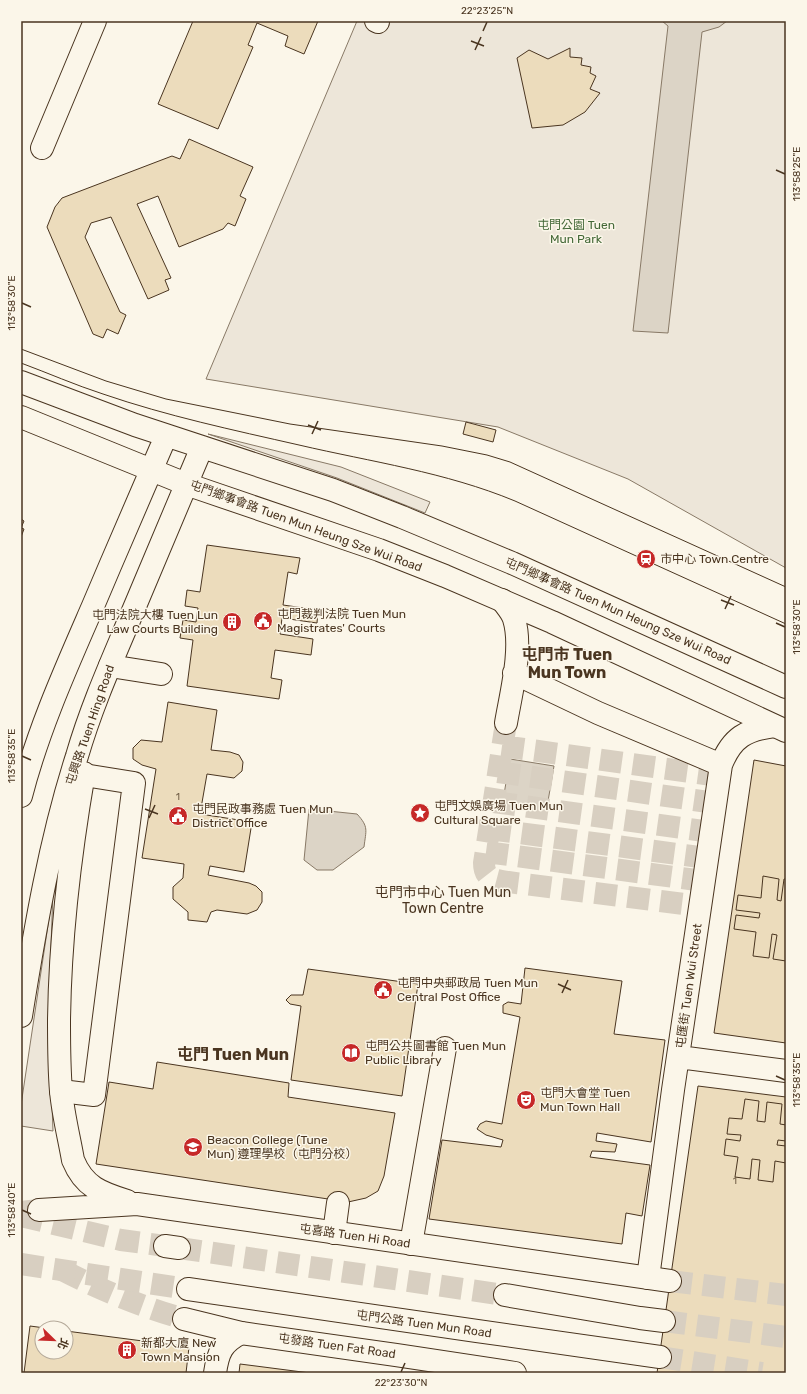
<svg xmlns="http://www.w3.org/2000/svg" width="807" height="1394" font-family="Rubik,'Noto Sans TC',sans-serif">
<style>
.green{fill:#ede6d9;stroke:#887966}
.water{fill:#dcd4c6;stroke:#887966}
.building{fill:#ecdcbc;stroke:#4a3520}
.lines{fill:none;stroke-linecap:round;stroke-linejoin:round}
.minor-tunnel{stroke:#d8cfc1;stroke-width:22;stroke-dasharray:22 11;stroke-linecap:butt}
.major-tunnel{stroke:#d8cfc1;stroke-width:22;stroke-dasharray:22 11;stroke-linecap:butt}
.highway-tunnel{stroke:#d8cfc1;stroke-width:22;stroke-dasharray:22 11;stroke-linecap:butt}
.minor-casing{stroke:#4a3520;stroke-width:24}
.major-casing{stroke:#4a3520;stroke-width:24}
.highway-casing{stroke:#4a3520;stroke-width:24}
.minor{stroke:#fbf6e9;stroke-width:22}
.major{stroke:#fbf6e9;stroke-width:22}
.highway{stroke:#fbf6e9;stroke-width:22}
.tram{stroke:#4a3520;stroke-width:1}
.ticks{fill:none;stroke:#4a3520;stroke-width:1.5}
.labels{text-anchor:middle;stroke-width:3;stroke-linejoin:round;paint-order:stroke}
.number-label{font-size:10px;fill:#725f47}
.park-label{font-size:12px;fill:#436837;stroke:#fbf6e9}
.street-label{font-size:12px;fill:#4a3520;stroke:#fbf6e9}
.poi-label{font-size:12px;fill:#4a3520;stroke:#fbf6e9;text-anchor:start}
.quarter-label{font-size:14px;fill:#4a3520;stroke:#fbf6e9}
.district-label{font-size:16px;font-weight:bold;fill:#4a3520;stroke:#fbf6e9}
.neatline{fill:none;stroke:#4a3520;stroke-width:1.5}
.ticks-label{font-size:10px;text-anchor:middle;fill:#4a3520}
</style>
<rect width="100%" height="100%" fill="#fbf6e9"/>
<!-- green -->
<path class="green" d="M357,21H786V568L628,479L498,427L206,379Z
M208,434L341,467L430,502L425,513L337,478Z
M53,892L50,972V1052L53,1131L21,1126V1105Z"/>
<!-- water -->
<path class="water" d="M662,21H727L719,27L702,32L668,333L633,331L668,26Z
M510,759L554,766L546,813L502,806Z
M309,809L357,814C369,827 366,830 364,847L333,870H317L304,860Z"/>
<!-- building -->
<path class="building" d="M193,21H318L304,54L285,46L288,36L257,23L248,45L253,47L218,129L158,104Z
M570,48V57L582,58L581,65L591,67L590,73L596,76L590,89L600,93L585,112L563,125L532,128L517,58L529,50L548,59Z
M189,139L253,167L240,196L246,199L235,226L228,223L223,229L179,247L158,196L137,204L171,278L165,280L169,290L148,299L111,217L91,223L85,237L120,312L126,315L118,334L107,329L103,338L93,334L47,227L55,207L62,198L172,156L180,159Z
M466,422L496,430L493,442L463,434Z
M21,519L24,521L21,528L24,529L21,537Z
M207,545L300,558L297,574L288,572L283,605L318,610L317,623L282,618L280,634L313,639L311,655L275,650L271,678L282,680L279,699L187,686L193,640L180,638L183,620L196,622L198,608L185,606L187,590L200,592Z
M168,702L217,710L211,750L230,752L239,755L243,762L242,771L234,778L207,774L200,814L252,822L244,872L210,866L208,875L249,883L256,886L262,892V902L257,910L247,914L217,910L211,912L207,922L188,920V912L173,899V887L183,878L184,864L142,858L156,769L142,765L133,759V748L141,740L162,742Z
M754,760L786,766V1043L714,1033Z
M763,876L779,879L777,900L781,901L784,879H786V961L773,959L777,935L772,934L769,958L753,956L756,932L734,929L736,915L759,918L760,913L736,910L738,895L761,898Z
M525,968L622,981L614,1034L665,1040L651,1142L597,1133L596,1141L617,1144L615,1152L592,1151L590,1157L650,1165L642,1216L626,1213L622,1244L429,1219L442,1140L501,1147L503,1140L486,1135L477,1129L480,1124L486,1121L502,1124L520,1017L503,1013V1005L508,1002L521,1004Z
M308,969L418,984L402,1096L291,1080L301,1006L290,1004L286,1000L291,995H303Z
M157,1062L289,1083L288,1097L395,1113L384,1176L378,1191L366,1198L348,1202L96,1164L109,1082L153,1089Z
M698,1086L786,1097V1373H657Z
M745,1099L759,1101L757,1121L765,1122L767,1102L782,1104L780,1124L786,1125V1141L778,1140L777,1145L786,1146V1163L775,1161L773,1182L758,1180L760,1160L752,1159L750,1179L735,1177L738,1157L724,1155L726,1139L740,1141L741,1135L727,1134L729,1118L742,1119Z
M30,1326L45,1328H42V1352H66V1331L189,1347L186,1373H24Z
M240,1364L310,1373H239Z"/>
<g class="lines">
<!-- minor-tunnel -->
<path class="minor-tunnel" d="M506,723L484,863C484,879 494,880 508,882L700,906
M502,746L719,776
M498,772L715,803
M494,802L711,832
M489,829L707,858
M486,852L704,881"/>
<!-- major-tunnel -->
<path class="major-tunnel" d="M21,1212L39,1210
M62,1270C103,1291 140,1306 184,1319
M670,1281L786,1295"/>
<!-- highway-tunnel -->
<path class="highway-tunnel" d="M21,1216L121,1240L165,1246
M179,1248L505,1295
M21,1264L188,1289
M664,1321L786,1337
M660,1357L762,1373"/>
<defs>
<path id="minor" d="M376,21L378,22
M42,148L95,21
M502,600C506,606 512,612 514,619C523,648 511,693 506,723
M110,666L161,674
M514,673L598,713L721,765
M679,1057L786,1071
M61,1091L94,1095L134,783L84,775
M334,1233L338,1203
M411,1244L445,1048
M648,1278L673,1090L721,765C732,737 746,730 774,726
M215,1373C218,1352 222,1343 241,1333"/>
<path id="major" d="M21,382L135,425L333,490L402,517L512,563L786,687
M21,417L186,484L379,550L445,576L552,622L786,731
M84,773C70,854 60,937 59,1021C59,1044 59,1067 61,1091C63,1114 69,1137 73,1160C84,1187 101,1193 127,1201
M21,796C38,730 66,668 93,606C117,549 142,492 166,436
M21,1016C35,929 50,840 77,756C91,708 111,663 130,618C154,561 178,504 202,447
M39,1210L137,1204L670,1281
M184,1319L241,1333L396,1355L515,1373"/>
<path id="highway" d="M165,1246L179,1248
M188,1289L477,1331L660,1357
M505,1295L640,1318L664,1321"/>
</defs>
<!-- minor casing -->
<use href="#minor" class="minor-casing"/>
<!-- major casing -->
<use href="#major" class="major-casing"/>
<!-- highway casing -->
<use href="#highway" class="highway-casing"/>
<!-- minor -->
<use href="#minor" class="minor"/>
<!-- major -->
<use href="#major" class="major"/>
<!-- highway -->
<use href="#highway" class="highway"/>
<!-- tram -->
<path class="tram" d="M21,349L106,381L166,399L290,424L442,446L487,455L510,462L786,587
M21,363C48,373 75,385 103,394C167,416 233,430 299,445C372,462 445,472 515,501L786,624"/>
</g>
<!-- ticks -->
<path class="ticks" d="M483,31L487,22M471,41L484,46M475,50L481,37M776,170L785,174M22,303L31,307M308,425L321,430M312,434L318,421M721,600L734,605M725,609L731,596M776,623L785,627M22,756L31,760M145,809L158,814M149,818L155,805M558,984L571,990M562,993L568,980M776,1076L785,1080M22,1210L31,1214M401,1372L405,1363"/>
<!-- icons -->
<defs>
<symbol id="station-disc" viewBox="-11 -11 22 22"><circle r="9.5" fill="#c62828" stroke="#fbf6e9"/><path d="M-3-6H3Q5-6 5-4V2Q5 4 3 4L4.5 6H3L1.5 4h-3L-3 6H-4.5L-3 4Q-5 4-5 2V-4Q-5-6-3-6ZM-3.5-4v3h7v-3ZM-3.5 1v1.5H-2V1ZM2 1v1.5H3.5V1Z" fill="#fff"/></symbol>
<symbol id="civic-disc" viewBox="-11 -11 22 22"><circle r="9.5" fill="#c62828" stroke="#fbf6e9"/><path d="M-.6-6.5H3V-4.5H.6V-3L4-1V1h2V6H-6V1h2V-1L-.6-3ZM-1.2 2.5V6h2.4V2.5Z" fill="#fff"/></symbol>
<symbol id="building-disc" viewBox="-11 -11 22 22"><circle r="9.5" fill="#c62828" stroke="#fbf6e9"/><path d="M-4-6H4V6H1V3H-1V6H-4ZM-2.5-4.3h1.7v1.8h-1.7ZM.8-4.3h1.7v1.8H.8ZM-2.5-1h1.7V.8h-1.7ZM.8-1h1.7V.8H.8Z" fill="#fff"/></symbol>
<symbol id="sight-disc" viewBox="-11 -11 22 22"><circle r="9.5" fill="#c62828" stroke="#fbf6e9"/><path d="M0-6L1.8-2.2L6-1.7L2.9 1.2L3.7 5.4L0 3.3L-3.7 5.4L-2.9 1.2L-6-1.7L-1.8-2.2Z" fill="#fff"/></symbol>
<symbol id="library-disc" viewBox="-11 -11 22 22"><circle r="9.5" fill="#c62828" stroke="#fbf6e9"/><path d="M-6-4Q-3-5.5-.7-3.5V5Q-3 3-6 4ZM6-4Q3-5.5 .7-3.5V5Q3 3 6 4Z" fill="#fff"/></symbol>
<symbol id="theatre-disc" viewBox="-11 -11 22 22"><circle r="9.5" fill="#c62828" stroke="#fbf6e9"/><path d="M-5-5.5Q0-4 5-5.5V0Q5 5 0 6Q-5 5-5 0ZM-3.3-2.5H-1v1.5H-3.3ZM1-2.5H3.3v1.5H1ZM-2.8 1Q0 5.5 2.8 1Z" fill="#fff"/></symbol>
<symbol id="school-disc" viewBox="-11 -11 22 22"><circle r="9.5" fill="#c62828" stroke="#fbf6e9"/><path d="M0-5L7-2L0 1L-7-2ZM-4 1L0 2.5L4 1V4Q0 6-4 4Z" fill="#fff"/></symbol>
</defs>
<g fill-rule="evenodd">
<use href="#station-disc" x="635" y="548" width="22" height="22"/>
<use href="#civic-disc" x="252" y="610" width="22" height="22"/>
<use href="#building-disc" x="221" y="611" width="22" height="22"/>
<use href="#sight-disc" x="409" y="802" width="22" height="22"/>
<use href="#civic-disc" x="167" y="805" width="22" height="22"/>
<use href="#civic-disc" x="372" y="979" width="22" height="22"/>
<use href="#library-disc" x="340" y="1042" width="22" height="22"/>
<use href="#theatre-disc" x="515" y="1089" width="22" height="22"/>
<use href="#school-disc" x="182" y="1136" width="22" height="22"/>
<use href="#building-disc" x="116" y="1339" width="22" height="22"/>
</g>
<g class="labels">
<!-- number labels -->
<g class="number-label">
<text x="178" y="800">1</text>
<text x="735" y="1184">1</text>
</g>
<!-- park labels -->
<g class="park-label">
<text x="576" y="229">屯門公園 Tuen<tspan x="576" dy="14">Mun Park</tspan></text>
</g>
<!-- street labels -->
<g class="street-label">
<text transform="translate(306 526) rotate(20)" y="4">屯門鄉事會路 Tuen Mun Heung Sze Wui Road</text>
<text transform="translate(618 611) rotate(24)" y="4">屯門鄉事會路 Tuen Mun Heung Sze Wui Road</text>
<text transform="translate(90 725) rotate(-71)" y="4">屯興路 Tuen Hing Road</text>
<text transform="translate(689 986) rotate(-82)" y="4">屯匯街 Tuen Wui Street</text>
<text transform="translate(355 1236) rotate(8)" y="4">屯喜路 Tuen Hi Road</text>
<text transform="translate(424 1324) rotate(8)" y="4">屯門公路 Tuen Mun Road</text>
<text transform="translate(337 1346) rotate(8)" y="4">屯發路 Tuen Fat Road</text>
</g>
<!-- poi labels -->
<g class="poi-label">
<text x="660" y="563">市中心 Town Centre</text>
<text x="277" y="618">屯門裁判法院 Tuen Mun<tspan x="277" dy="14">Magistrates' Courts</tspan></text>
<text x="218" y="619" text-anchor="end">屯門法院大樓 Tuen Lun<tspan x="218" dy="14">Law Courts Building</tspan></text>
<text x="434" y="810">屯門文娛廣場 Tuen Mun<tspan x="434" dy="14">Cultural Square</tspan></text>
<text x="192" y="813">屯門民政事務處 Tuen Mun<tspan x="192" dy="14">District Office</tspan></text>
<text x="397" y="987">屯門中央郵政局 Tuen Mun<tspan x="397" dy="14">Central Post Office</tspan></text>
<text x="365" y="1050">屯門公共圖書館 Tuen Mun<tspan x="365" dy="14">Public Library</tspan></text>
<text x="540" y="1097">屯門大會堂 Tuen<tspan x="540" dy="14">Mun Town Hall</tspan></text>
<text x="207" y="1144">Beacon College (Tune<tspan x="207" dy="14">Mun) 遵理學校（屯門分校）</tspan></text>
<text x="141" y="1347">新都大廈 New<tspan x="141" dy="14">Town Mansion</tspan></text>
</g>
<!-- quarter labels -->
<g class="quarter-label">
<text x="443" y="897">屯門市中心 Tuen Mun<tspan x="443" dy="16">Town Centre</tspan></text>
</g>
<!-- district labels -->
<g class="district-label">
<text x="567" y="660">屯門市 Tuen<tspan x="567" dy="18">Mun Town</tspan></text>
<text x="233" y="1060">屯門 Tuen Mun</text>
</g>
</g>
<!-- border -->
<rect width="807" height="1394" fill="none" stroke="#fbf6e9" stroke-width="44"/>
<!-- north arrow -->
<g transform="translate(54 1340) rotate(113)"><circle r="19" fill="#fbf6e9" stroke="#b4a999"/>
<path d="M0-3L7 15L0 10L-7 15Z" fill="#c62828"/>
<text y="-6" font-size="11" font-weight="bold" text-anchor="middle" fill="#4a3520">北</text>
</g>
<rect x="22" y="22" width="763" height="1350" class="neatline"/>
<g class="ticks-label">
<text x="487" y="14">22°23'25"N</text>
<text transform="translate(796 174) rotate(-90)" y="4">113°58'25"E</text>
<text transform="translate(11 303) rotate(-90)" y="4">113°58'30"E</text>
<text transform="translate(796 627) rotate(-90)" y="4">113°58'30"E</text>
<text transform="translate(11 756) rotate(-90)" y="4">113°58'35"E</text>
<text transform="translate(796 1080) rotate(-90)" y="4">113°58'35"E</text>
<text transform="translate(11 1210) rotate(-90)" y="4">113°58'40"E</text>
<text x="401" y="1386">22°23'30"N</text>
</g>
</svg>
